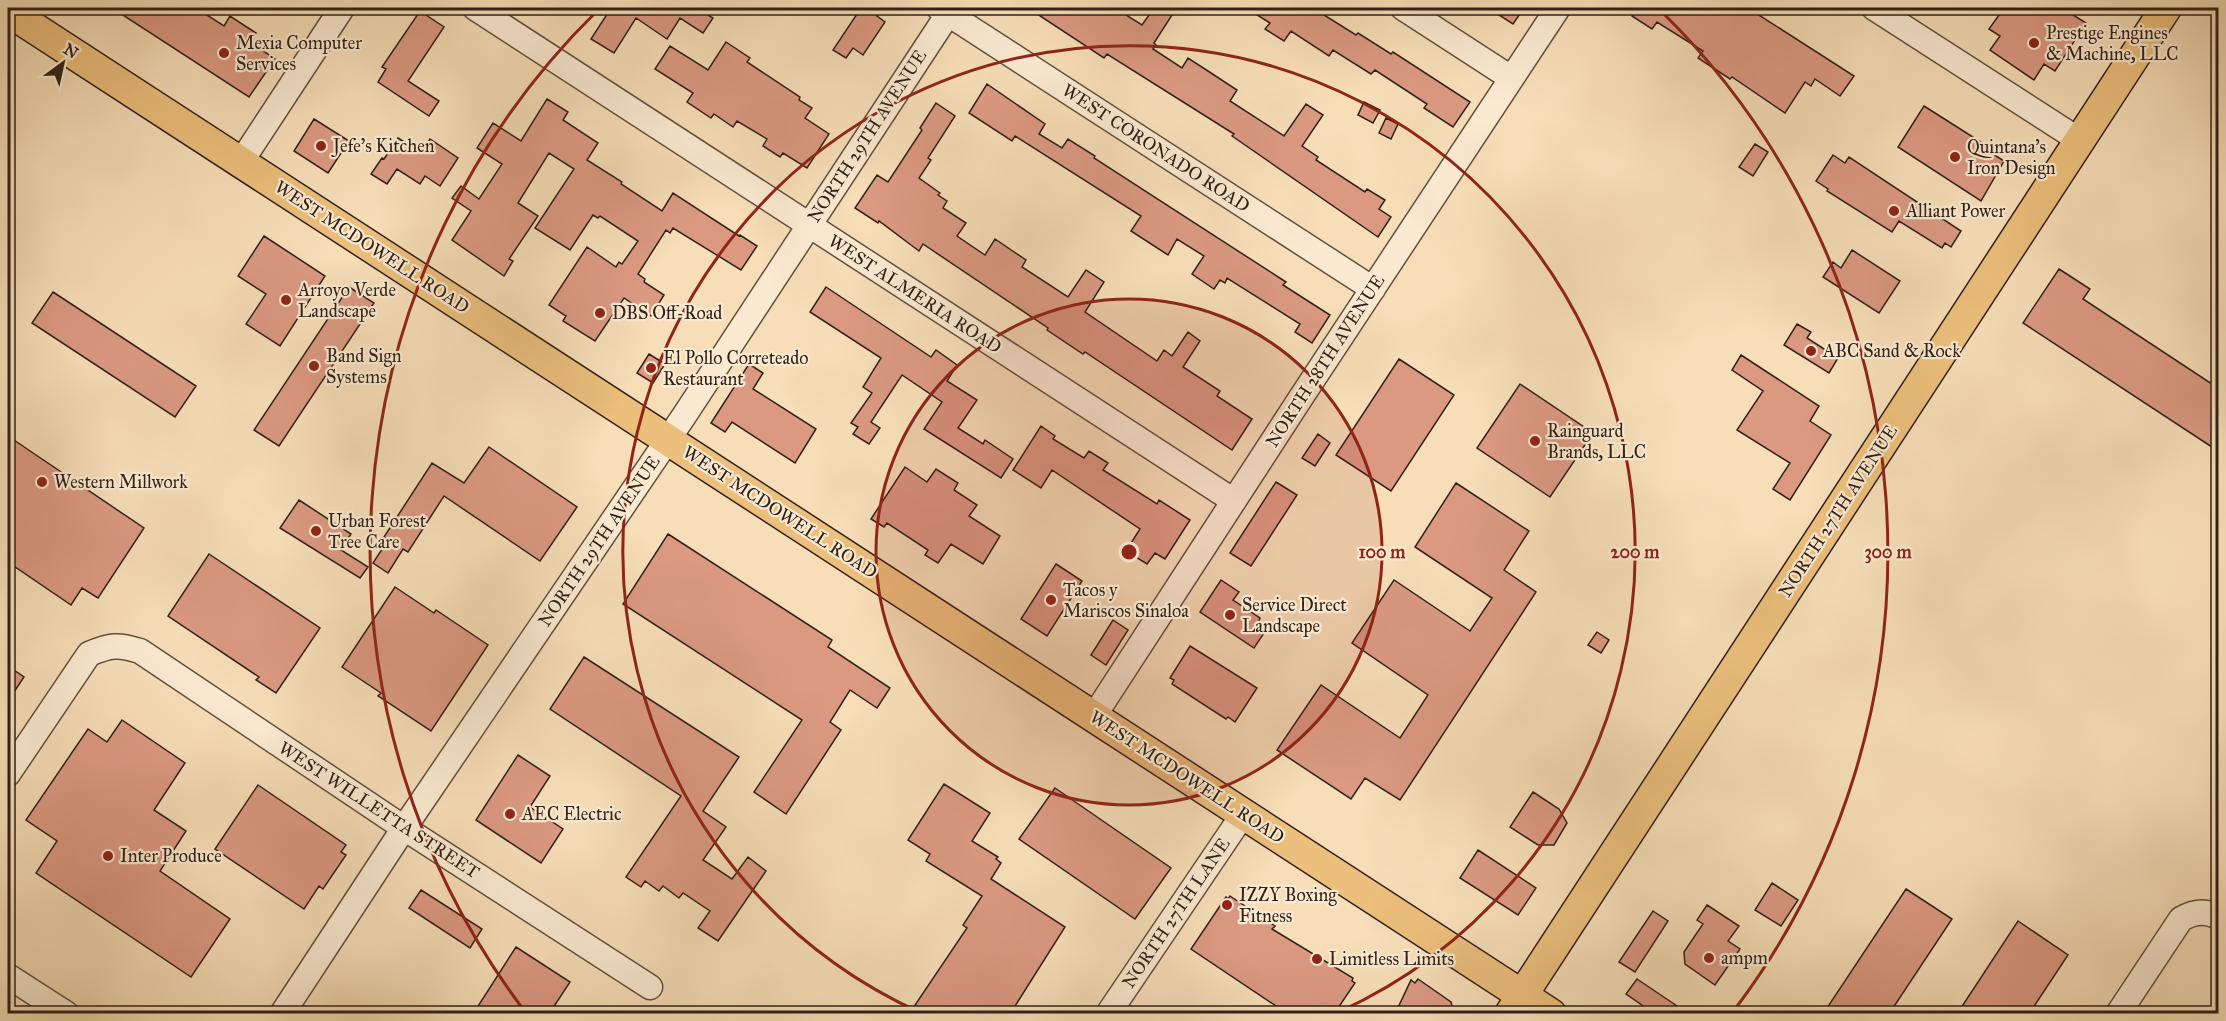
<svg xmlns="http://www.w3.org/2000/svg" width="2226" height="1021" font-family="'IM FELL Great Primer',serif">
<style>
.building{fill:#db9982;stroke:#302016;stroke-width:1.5}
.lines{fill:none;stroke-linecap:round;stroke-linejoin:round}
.minor-casing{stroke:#62503e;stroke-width:27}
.major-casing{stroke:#302016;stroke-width:33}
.minor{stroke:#faead1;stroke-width:24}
.major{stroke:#ecbf7c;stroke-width:30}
.ring{fill:none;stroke:#8f2418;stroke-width:3}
.poi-dot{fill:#8f2418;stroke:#faead1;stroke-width:2}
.labels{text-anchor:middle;stroke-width:4.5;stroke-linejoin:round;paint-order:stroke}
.poi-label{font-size:18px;fill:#302016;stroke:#faead1;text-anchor:start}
.street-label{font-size:18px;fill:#302016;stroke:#faead1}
.centre{fill:#8f2418;stroke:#faead1;stroke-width:3}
.ring-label{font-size:18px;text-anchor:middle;font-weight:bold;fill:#8f2418;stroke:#faead1;stroke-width:4.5;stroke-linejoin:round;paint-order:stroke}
</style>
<rect width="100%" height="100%" fill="#f7deb8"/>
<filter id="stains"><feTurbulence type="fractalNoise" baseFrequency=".00333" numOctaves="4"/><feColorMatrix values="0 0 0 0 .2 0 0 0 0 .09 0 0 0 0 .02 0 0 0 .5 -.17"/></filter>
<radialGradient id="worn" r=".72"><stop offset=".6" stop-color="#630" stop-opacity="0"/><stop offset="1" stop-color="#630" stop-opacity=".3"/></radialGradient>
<!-- building -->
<path class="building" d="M112,8H196L224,26L230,16L256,33L250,42L275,59L249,97Z
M611,8H697L713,18L703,33L680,18L667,39L636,18L614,53L591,39Z
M861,8H882L877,16L885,22L863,55L853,48L846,58L833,50Z
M1028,8H1115L1142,25L1154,8H1160L1172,15L1154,43L1156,45L1153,49L1182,68L1188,58L1208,71L1237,90L1230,101L1284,136L1306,104L1323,115L1302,146L1318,157L1316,160L1365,192L1367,189L1385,200L1379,209L1391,217L1378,237L1232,136L1234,134L1107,54L1104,58Z
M1246,8H1313L1356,35L1358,33L1391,54L1393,52L1470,102L1453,127L1424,108L1427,104L1375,70L1371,74L1333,50L1329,56L1291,31L1284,41L1265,29L1270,23Z
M1488,8H1524L1513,24Z
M1635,8H1748L1854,76L1840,96L1815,79L1811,86L1805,82L1785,113L1732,77L1730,79L1698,58L1703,51L1657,22L1652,29L1632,16L1637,9Z
M2004,8H2062L2086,23L2055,71L2044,64L2034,80L1990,50L2000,36L1989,29Z
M420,11L444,27L408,81L439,101L429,116L378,82L386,69L382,67Z
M726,42L750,58L747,62L800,97L799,100L812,108L805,118L829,134L807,168L783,153L780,157L763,146L767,139L737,121L733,127L714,114L711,118L687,102L693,93L655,69L670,46L708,70Z
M987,84L1045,124L1039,134L1062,148L1068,139L1095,156L1094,158L1286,282L1283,285L1330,315L1312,343L1295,332L1300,324L1227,278L1225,283L1220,280L1214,289L1192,274L1204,256L1177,239L1168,255L1131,231L1141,216L1015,136L1012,141L969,113Z
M547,99L568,112L563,120L598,143L587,160L622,182L621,184L662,211L673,193L739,236L740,235L757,246L741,270L673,228L670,233L666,230L638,274L645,279L644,282L664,295L651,316L624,298L595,341L563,321L566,316L549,305L587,247L616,267L619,262L622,264L638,241L600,216L598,218L593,215L570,250L535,228L574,169L549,153L518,203L538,216L509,259L513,261L504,276L452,240L471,211L452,198L461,186L479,199L502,164L477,148L493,123L521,141Z
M1364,102L1380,110L1373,123L1358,115Z
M936,103L955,116L928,158L931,160L919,178L940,193L938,195L947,201L943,208L966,223L957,236L985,255L995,239L1026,260L1022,267L1068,297L1086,270L1104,282L1085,312L1157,361L1164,350L1172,356L1188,332L1200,341L1183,367L1220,391L1217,396L1252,419L1232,450L1085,352L1083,354L1047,330L1048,328L923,244L919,251L879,221L878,223L855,208L877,175L888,182L922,130L920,128Z
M1924,106L1995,151L1993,154L2004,161L1981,201L1898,147Z
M1386,118L1398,124L1391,139L1379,133Z
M314,119L349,141L328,173L294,151Z
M398,138L421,153L430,139L458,158L440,186L425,176L420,184L397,169L387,184L371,174L382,158L384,159Z
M1755,144L1768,152L1753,176L1739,167Z
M1833,155L1845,163L1849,157L1961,231L1951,247L1945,243L1942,248L1899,221L1892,232L1827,191L1828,189L1816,181Z
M264,236L325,276L280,346L246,324L266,294L238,276Z
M1852,250L1900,281L1879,313L1823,277L1833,262L1841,268Z
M2059,269L2090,289L2083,299L2218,388V451L2023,323Z
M349,287L374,303L279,446L254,430Z
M826,287L931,357L936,350L957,365L947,381L977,400L958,428L983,444L985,440L1013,459L1001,478L924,429L942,402L902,375L871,422L880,428L869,444L853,434L858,427L851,423L872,393L863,387L881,358L810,312Z
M53,292L196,386L175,417L32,323Z
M1797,324L1811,332L1807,338L1838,358L1829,373L1784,345Z
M649,354L665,364L653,383L637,373Z
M1741,355L1819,406L1810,421L1831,435L1790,500L1773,489L1790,463L1737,430L1763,391L1732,370Z
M1399,359L1454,395L1391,491L1336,455Z
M749,364L763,373L753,389L816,429L795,463L732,422L725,432L711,423Z
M1520,384L1593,433L1550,497L1477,448Z
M1041,426L1055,436L1053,439L1084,458L1089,451L1108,463L1103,470L1157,504L1159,500L1190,520L1165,559L1155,553L1147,564L1126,551L1140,529L1052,470L1041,488L1013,470Z
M1318,434L1330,443L1315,466L1302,458Z
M8,436L144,528L98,598L82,588L71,605L8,562Z
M489,447L577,507L540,561L444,496L408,552L403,549L388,573L373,563L388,540L384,537L432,463L464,483Z
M905,467L927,482L936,469L958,483L954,490L977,505L969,516L1000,536L983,564L951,544L938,563L925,555L928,550L887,523L884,527L871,519Z
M1276,482L1297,495L1251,566L1230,553Z
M1456,483L1529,531L1504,570L1536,592L1400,800L1365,778L1351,799L1277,750L1321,685L1400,738L1428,695L1352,643L1394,580L1470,631L1492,598L1415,547Z
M299,500L351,534L341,550L368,567L360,578L280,528Z
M668,534L832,640L828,647L890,688L877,708L850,690L830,722L841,730L786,814L754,792L802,720L623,604Z
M209,554L320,628L276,693L256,680L259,677L168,616Z
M1056,564L1082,581L1047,636L1021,619Z
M1221,580L1239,592L1233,600L1260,618L1259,621L1268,627L1254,648L1200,612Z
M395,587L434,613L436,610L488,645L431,731L378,696L381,693L342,667Z
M1113,620L1128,630L1106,665L1091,655Z
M1597,632L1609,640L1601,653L1588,645Z
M1190,646L1257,688L1235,722L1228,717L1226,719L1172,684L1174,680L1170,678Z
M584,657L739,757L703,811L726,827L703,860L732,879L748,857L766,871L718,941L698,928L710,911L683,893L679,898L663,886L659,891L645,881L641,887L626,877L681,796L550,709Z
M8,666L24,677L8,701Z
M122,720L185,763L154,810L186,831L160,871L230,919L191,977L36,873L57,841L26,820L88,729L107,742Z
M518,755L550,776L530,807L563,829L541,863L476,820Z
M944,784L990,813L972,841L998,857L996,859L1001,863L991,879L1065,927L1010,1014H909L967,928L963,925L982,896L926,861L930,854L908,840Z
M258,785L346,845L341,852L346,855L323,889L319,886L304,909L215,849Z
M1055,788L1171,868L1135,919L1019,839Z
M1533,792L1559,809L1567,823L1554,845H1538L1510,827Z
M1478,850L1536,888L1518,915L1460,878Z
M1772,883L1798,900L1781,926L1755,910Z
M1906,889L1952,919L1889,1014H1836L1827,1008Z
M421,890L482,929L470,948L409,908Z
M1230,896L1275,926L1272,929L1353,978L1352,981L1355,983L1334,1014H1288L1191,949L1226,897L1228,899Z
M1707,905L1739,926L1728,941L1740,949L1715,985L1685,964L1684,952L1703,924L1697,920Z
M1653,911L1668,921L1635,972L1619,962Z
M2018,921L2068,955L2029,1014H1957Z
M516,947L570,982L549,1014H473Z
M1418,979L1451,1002L1454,1014H1395L1411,980L1415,983Z
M1637,979L1689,1014H1655L1626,994Z"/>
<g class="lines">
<defs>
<path id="minor" d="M475,8L1234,501
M939,8L1373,289
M1403,8L1511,78
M1874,8L2079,140
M241,162L342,8
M1094,716L1302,396L1558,8
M8,774L89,654C110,645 118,644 140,651L404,828L650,987
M8,976L67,1014
M282,1014L404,828L684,416L952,8
M1108,1014L1244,813
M2118,1014L2181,919C2193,912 2206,910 2218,917"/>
<path id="major" d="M8,11L1551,1014
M1510,1014L2166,8"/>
</defs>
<!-- minor casing -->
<use href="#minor" class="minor-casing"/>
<!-- major casing -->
<use href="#major" class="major-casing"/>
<!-- minor -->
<use href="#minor" class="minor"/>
<!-- major -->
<use href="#major" class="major"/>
</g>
<!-- distance rings -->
<circle cx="1129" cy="552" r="253" fill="#8f2418" fill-opacity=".12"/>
<g class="ring">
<circle cx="1129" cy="552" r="253"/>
<path d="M919 1012A506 506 0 1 1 1339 1012"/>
<path d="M523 1009A759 759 0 0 1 597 11M1661 11A759 759 0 0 1 1735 1009"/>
</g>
<!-- markers -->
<g class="poi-dot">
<circle cx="2034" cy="43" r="6"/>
<circle cx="224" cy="53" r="6"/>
<circle cx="321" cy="146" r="6"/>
<circle cx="1955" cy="157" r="6"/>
<circle cx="1894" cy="211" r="6"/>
<circle cx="286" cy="300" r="6"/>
<circle cx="600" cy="313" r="6"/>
<circle cx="1811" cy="351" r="6"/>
<circle cx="314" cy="366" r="6"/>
<circle cx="651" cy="368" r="6"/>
<circle cx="1535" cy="441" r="6"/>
<circle cx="42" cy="482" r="6"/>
<circle cx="316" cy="531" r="6"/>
<circle cx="1051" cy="600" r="6"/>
<circle cx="1230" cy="615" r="6"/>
<circle cx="510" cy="814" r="6"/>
<circle cx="108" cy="856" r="6"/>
<circle cx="1227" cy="905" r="6"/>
<circle cx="1709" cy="958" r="6"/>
<circle cx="1317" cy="959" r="6"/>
</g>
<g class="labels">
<!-- poi labels -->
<g class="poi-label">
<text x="2046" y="39">Prestige Engines<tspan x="2046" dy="21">&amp; Machine, LLC</tspan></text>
<text x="236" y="49">Mexia Computer<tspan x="236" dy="21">Services</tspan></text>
<text x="333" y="152">Jefe's Kitchen</text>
<text x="1967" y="153">Quintana's<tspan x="1967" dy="21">Iron Design</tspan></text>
<text x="1906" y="217">Alliant Power</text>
<text x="298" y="296">Arroyo Verde<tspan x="298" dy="21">Landscape</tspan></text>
<text x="612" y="319">DBS Off-Road</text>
<text x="1823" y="357">ABC Sand &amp; Rock</text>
<text x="326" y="362">Band Sign<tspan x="326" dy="21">Systems</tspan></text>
<text x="663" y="364">El Pollo Correteado<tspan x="663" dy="21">Restaurant</tspan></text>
<text x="1547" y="437">Rainguard<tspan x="1547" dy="21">Brands, LLC</tspan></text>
<text x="54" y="488">Western Millwork</text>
<text x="328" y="527">Urban Forest<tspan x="328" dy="21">Tree Care</tspan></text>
<text x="1063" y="596">Tacos y<tspan x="1063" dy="21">Mariscos Sinaloa</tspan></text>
<text x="1242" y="611">Service Direct<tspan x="1242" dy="21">Landscape</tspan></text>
<text x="522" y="820">AEC Electric</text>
<text x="120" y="862">Inter Produce</text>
<text x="1239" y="901">IZZY Boxing<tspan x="1239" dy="21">Fitness</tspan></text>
<text x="1721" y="964">ampm</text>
<text x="1329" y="965">Limitless Limits</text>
</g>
<!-- street labels -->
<g class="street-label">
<text transform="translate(867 136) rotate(-57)" y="6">NORTH 29TH AVENUE</text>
<text transform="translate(1156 148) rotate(33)" y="6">WEST CORONADO ROAD</text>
<text transform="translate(372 247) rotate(33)" y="6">WEST MCDOWELL ROAD</text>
<text transform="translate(915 294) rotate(33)" y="6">WEST ALMERIA ROAD</text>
<text transform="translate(1325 361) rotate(-57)" y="6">NORTH 28TH AVENUE</text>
<text transform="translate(1838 511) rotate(-57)" y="6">NORTH 27TH AVENUE</text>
<text transform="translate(780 512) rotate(33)" y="6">WEST MCDOWELL ROAD</text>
<text transform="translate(599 541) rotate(-56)" y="6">NORTH 29TH AVENUE</text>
<text transform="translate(1187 777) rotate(33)" y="6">WEST MCDOWELL ROAD</text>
<text transform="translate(379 810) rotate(33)" y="6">WEST WILLETTA STREET</text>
<text transform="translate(1176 913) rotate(-56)" y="6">NORTH 27TH LANE</text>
</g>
</g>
<circle cx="1129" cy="552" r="9" class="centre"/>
<g class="ring-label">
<text x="1382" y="558">100 m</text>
<text x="1635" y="558">200 m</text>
<text x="1888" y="558">300 m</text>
</g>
<!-- margin -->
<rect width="2226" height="1021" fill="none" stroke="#f7deb8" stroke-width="30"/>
<rect x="9" y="9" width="2208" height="1003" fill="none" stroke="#302016" stroke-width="3"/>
<rect x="15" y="15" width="2196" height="991" fill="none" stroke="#302016" stroke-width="1.5"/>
<!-- north arrow -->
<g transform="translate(63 63) rotate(33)" stroke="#faead1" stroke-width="4.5" paint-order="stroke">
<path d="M0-4.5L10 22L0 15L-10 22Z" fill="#302016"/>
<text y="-9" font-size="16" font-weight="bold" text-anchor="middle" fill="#302016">N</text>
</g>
<rect width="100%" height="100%" filter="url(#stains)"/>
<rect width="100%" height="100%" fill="url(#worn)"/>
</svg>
